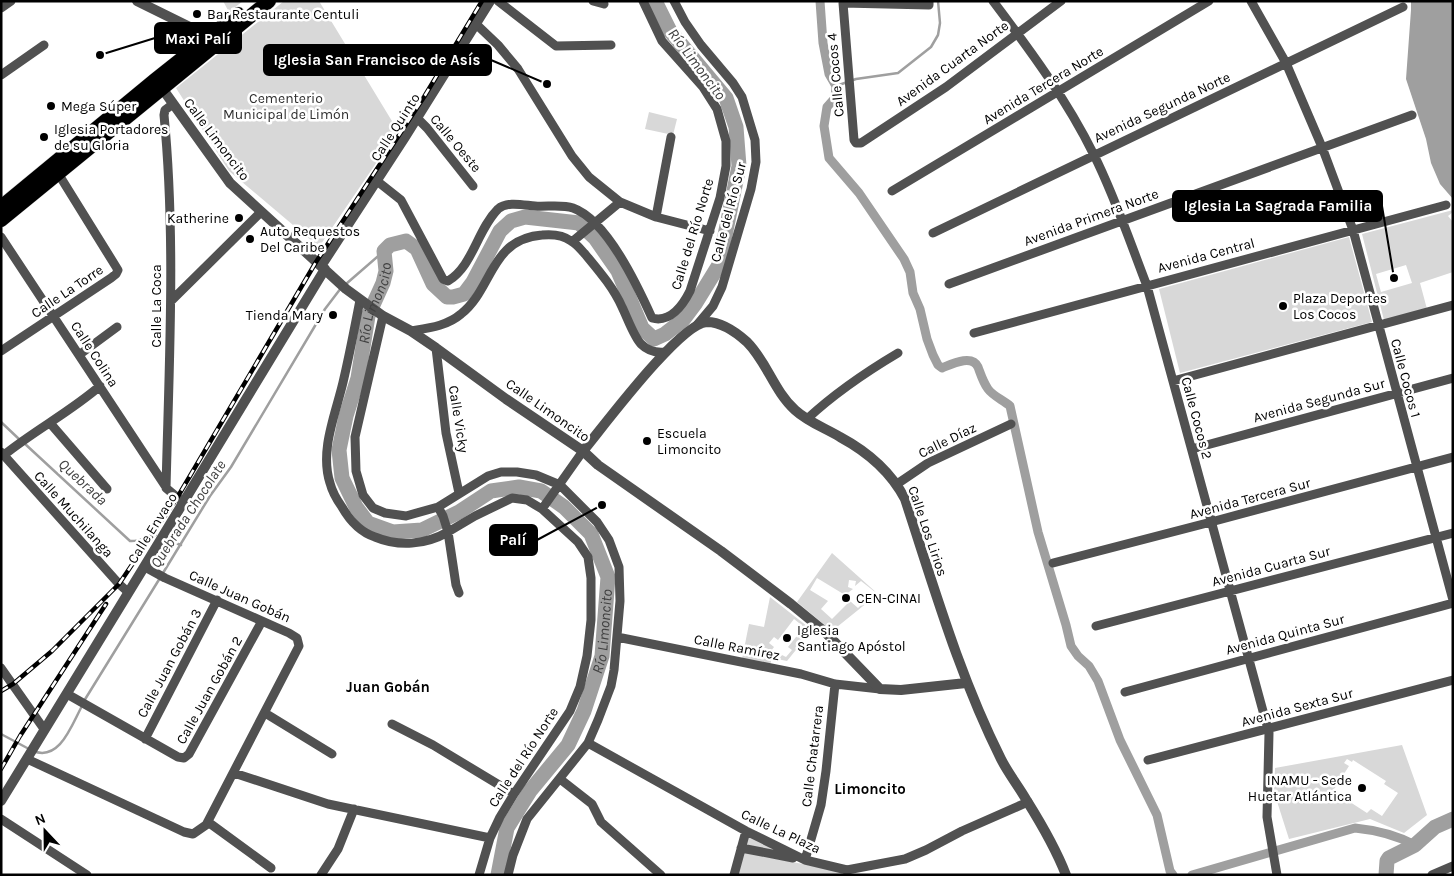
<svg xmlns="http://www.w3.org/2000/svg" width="1454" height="876" font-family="Karla,sans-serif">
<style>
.green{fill:#d8d8d8;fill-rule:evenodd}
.water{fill:#9f9f9f}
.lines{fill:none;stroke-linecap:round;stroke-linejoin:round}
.stream{stroke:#9f9f9f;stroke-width:2.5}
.canal{stroke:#9f9f9f;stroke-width:9}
.river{stroke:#9f9f9f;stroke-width:15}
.trunk-casing{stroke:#dbdbdb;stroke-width:15}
.minor{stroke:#515151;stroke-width:9}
.tertiary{stroke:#515151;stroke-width:10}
.trunk{stroke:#000;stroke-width:14}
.rail-casing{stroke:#000;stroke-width:4.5}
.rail{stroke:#fff;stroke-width:2.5;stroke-dasharray:8;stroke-linecap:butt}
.poi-dot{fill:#000;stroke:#fff;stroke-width:2}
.labels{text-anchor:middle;stroke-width:5;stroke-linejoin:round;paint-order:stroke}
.poi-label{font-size:14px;fill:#000;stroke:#fff;text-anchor:start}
.street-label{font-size:14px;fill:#000;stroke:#fff}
.park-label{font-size:14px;fill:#2f2f2f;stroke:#fff}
.water-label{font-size:15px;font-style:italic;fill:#404040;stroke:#fff}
.neighbourhood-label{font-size:15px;font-weight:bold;fill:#000;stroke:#fff}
.leader{fill:none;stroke:#000;stroke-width:2}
.callout-dot{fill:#000;stroke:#fff;stroke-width:2}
.callout{fill:#000;stroke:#000;stroke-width:2}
.callout-label{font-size:15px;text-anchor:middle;font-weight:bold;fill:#fff}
</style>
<rect width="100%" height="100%" fill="#fff"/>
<!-- green -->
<path class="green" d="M223,1H243L229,12Z
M284,1H319L398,131L319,247L229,171L176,88Z
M649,112L677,119L673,135L645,129Z
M1453,210V212L1448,216L1453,222V272L1420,283L1427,309L1384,320L1362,234ZM1406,265L1412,283L1381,292L1376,274Z
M1349,237L1372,322L1180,373L1159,289Z
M832,553L878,594L832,631L797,602ZM817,578L845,595L853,589L848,587L849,580L856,581L855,586L861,581L875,592L858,608L850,601L832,619L821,609L828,601L810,590Z
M770,597L812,630L787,661L772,658L770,665L742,659L749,624L764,627ZM794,619L804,627L788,647L792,650L786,657L782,655L780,657L771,651L774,647L769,643L774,637L778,640Z
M1402,745L1427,815L1404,833L1370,819L1289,839L1274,792L1275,768ZM1347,759L1352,762L1353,760L1386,781L1384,784L1398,793L1382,816L1371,809L1367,813L1333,791L1349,766L1344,763Z
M747,835L792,855L745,847Z
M743,852L842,872V875H738Z"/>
<!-- water -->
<path class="water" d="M1411,1H1453V199L1440,184L1431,163L1426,139L1406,79L1411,10Z"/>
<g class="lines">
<!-- stream -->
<path class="stream" d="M836,86L856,79L898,73L931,47L938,35L940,23L938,1
M346,284L384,251
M1,422L20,440
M24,443L130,541C140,542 146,536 156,535
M167,540L181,545
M163,573L210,496L231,467L325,309L341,288
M84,701L160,578
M1,734L29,749
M33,751C60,762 72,724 82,706"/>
<!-- canal -->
<path class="canal" d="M820,1L823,43L829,74L836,86L835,98L827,107L824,126L829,158L859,193L904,259L910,272L913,293L920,309L927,339L933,355L938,365L942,368C952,364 972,354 978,367C981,375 983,382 988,389C993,396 1003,400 1010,406L1038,532L1066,625L1071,646L1078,656L1089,666L1098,681L1120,740L1157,815L1170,871L1173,875
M1192,875L1355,828C1375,830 1396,835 1415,845"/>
<!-- river -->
<g class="river">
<path id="s1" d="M498,875L507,828L530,791L568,745L584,711L602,656L608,577L591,534L564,507L541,491L519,487L491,491L459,512L422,530L393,532L368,523L356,507L342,478L339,450L346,416L358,378L368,316L383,283L386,271L384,251L390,245L406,241L417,249L433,284L447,297H453L464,294L473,282L500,231L511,221L525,217L579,223L595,238L618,271L642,328L654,339L665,334L683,320L695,304L719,265L739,166L736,127L726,98L670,31L655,1"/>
<path d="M1386,875L1387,861L1389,858L1415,845L1435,827L1453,819"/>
</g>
<defs>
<path id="trunk" d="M1,207L155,80L238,14
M1,220L269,1"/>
</defs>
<!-- trunk casing -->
<use href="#trunk" class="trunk-casing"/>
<!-- minor -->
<path class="minor" d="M498,1L556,46L611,45
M593,1L604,4
M674,1L685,22L701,45L733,83L742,97L755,140L756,162L751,189L722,287L713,306L697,325
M929,1V5L843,3L854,140L856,143H861L946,87L1061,1
M993,1C1030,50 1067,100 1094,155C1115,197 1130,242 1147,286L1269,733L1267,817L1277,875
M1251,1L1286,63L1322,147L1353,230L1453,600
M1,8L11,1
M476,24L498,45L518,69L572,156L589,177L620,202L656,217L710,231
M1,75L44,45
M173,104L165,110L164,115C176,239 169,364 166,488L184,503
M417,118L427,128L473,186
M377,181L401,200L443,279L448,281C473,266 477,230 498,209C507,201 523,205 535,206C546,207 562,204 573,208C607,220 638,287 652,318C670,323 683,305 690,291L720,198L726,166V141L717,109L703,87L662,41L643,1
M892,191L1209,1
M656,217L671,137
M933,233L1403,7
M1,237L166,487
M573,241L620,202
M949,284L1412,115
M360,300C355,326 350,352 344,378C337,411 319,449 330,483C332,491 337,500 342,507C350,521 360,532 375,537C399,547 425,545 448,532L443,516L438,507
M171,301L261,212
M383,316L355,437L356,471L363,495L373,508L385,513L406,516L438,507L488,476L501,472H517L536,475L560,485L597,522L609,540L619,567L620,601L614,670L611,686L598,720L588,743L527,819L513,855L508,875
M411,331C429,328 447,326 461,314C493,289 490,239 542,235C552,234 563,235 571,241C577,244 581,250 585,254C599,271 613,287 622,307C627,317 634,337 641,344C648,351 656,353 665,352
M974,333L1446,205
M436,348L446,433L459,493
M1,351L111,278L116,274L118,270L56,170
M79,355L117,327
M1173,381L1453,305
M807,419C835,393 866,372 898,353
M50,423L107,489
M1192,449L1453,378
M1,452L119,584L128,592
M4,455C35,430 70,412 100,386
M897,484L928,463L1011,424
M542,509L583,451
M1053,563L1211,522L1453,457
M459,593L456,585L448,532L475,516L512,498L527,500L542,509L578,542L588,557L591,578V620L587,656L580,687L570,711L514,794L500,817L490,838L479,875
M1096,626L1453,533
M617,637L801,674L835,684L880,689
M1,668L44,729
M1125,692L1453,603
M67,694L178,757L184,758L189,754L262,621
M265,713L332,754
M392,724L433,745L514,794
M145,739L217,600
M588,743L746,831L805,860L847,870L905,859L926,850L962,831L1028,802
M27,759L184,832L193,834L206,825L299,646L297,638L289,633L165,578L145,567
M1148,760L1453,680
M234,773L328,804L490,838
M560,779L592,804L601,822L661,875
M1,819L87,875
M208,822L271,868
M741,848L793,858
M805,860L821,805L826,771L835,684
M321,875L338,849L354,809
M734,875L746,831
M1432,875L1453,866"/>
<!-- tertiary -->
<path class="tertiary" d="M137,1L210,37L213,40
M159,84L230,183L346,289L383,316L411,331L436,348L506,399L583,451L598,465L721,551L791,604L824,631L880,689L901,690L966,683
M321,266L405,137L490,1
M583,451C603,427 680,323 707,322C722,322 737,333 747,342C767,362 774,391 795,410C808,422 825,428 840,437C866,451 891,472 905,499C934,587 959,675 1001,759C1008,773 1019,787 1027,801C1042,825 1056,849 1066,875
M1,801C110,624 217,447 325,269"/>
<!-- trunk -->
<use href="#trunk" class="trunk"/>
<defs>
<path id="rail" d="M1,691L13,684L52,651L119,584L177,498L316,262L424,97L482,1
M1,769L20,736L106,604"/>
</defs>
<!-- rail casing -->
<use href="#rail" class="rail-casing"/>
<!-- rail -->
<use href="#rail" class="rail"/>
</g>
<!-- markers -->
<g class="poi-dot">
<circle cx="197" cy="14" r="5"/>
<circle cx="51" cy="106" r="5"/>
<circle cx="44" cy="137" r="5"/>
<circle cx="239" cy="218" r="5"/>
<circle cx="250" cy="239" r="5"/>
<circle cx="1283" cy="306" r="5"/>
<circle cx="333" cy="315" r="5"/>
<circle cx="647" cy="441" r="5"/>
<circle cx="846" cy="598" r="5"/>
<circle cx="787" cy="638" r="5"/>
<circle cx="1362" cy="788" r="5"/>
</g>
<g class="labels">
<!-- poi labels -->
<g class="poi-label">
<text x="207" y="19">Bar Restaurante Centuli</text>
<text x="61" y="111">Mega Súper</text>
<text x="54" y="134">Iglesia Portadores<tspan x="54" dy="16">de su Gloria</tspan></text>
<text x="229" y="223" text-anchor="end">Katherine</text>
<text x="260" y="236">Auto Requestos<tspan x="260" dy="16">Del Caribe</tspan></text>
<text x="1293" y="303">Plaza Deportes<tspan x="1293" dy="16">Los Cocos</tspan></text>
<text x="323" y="320" text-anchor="end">Tienda Mary</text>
<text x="657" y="438">Escuela<tspan x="657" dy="16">Limoncito</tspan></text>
<text x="856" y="603">CEN-CINAI</text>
<text x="797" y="635">Iglesia<tspan x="797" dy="16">Santiago Apóstol</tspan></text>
<text x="1352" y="785" text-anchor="end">INAMU - Sede<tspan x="1352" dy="16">Huetar Atlántica</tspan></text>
</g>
<!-- street labels -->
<g class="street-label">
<text transform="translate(952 63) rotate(-36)" y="5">Avenida Cuarta Norte</text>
<text transform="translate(835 75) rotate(-95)" y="5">Calle Cocos 4</text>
<text transform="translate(1043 85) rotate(-31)" y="5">Avenida Tercera Norte</text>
<text transform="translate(1162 107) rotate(-25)" y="5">Avenida Segunda Norte</text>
<text transform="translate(395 127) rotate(-57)" y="5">Calle Quinto</text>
<text transform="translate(217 139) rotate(53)" y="5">Calle Limoncito</text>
<text transform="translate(456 143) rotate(50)" y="5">Calle Oeste</text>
<text transform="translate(728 212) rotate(-75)" y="5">Calle del Río Sur</text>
<text transform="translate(1091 217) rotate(-20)" y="5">Avenida Primera Norte</text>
<text transform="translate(692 234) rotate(-73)" y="5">Calle del Río Norte</text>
<text transform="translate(1206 255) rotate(-15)" y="5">Avenida Central</text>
<text transform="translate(67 291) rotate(-34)" y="5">Calle La Torre</text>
<text transform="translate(156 306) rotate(-90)" y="5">Calle La Coca</text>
<text transform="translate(95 354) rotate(57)" y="5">Calle Colina</text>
<text transform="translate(1406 378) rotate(75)" y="5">Calle Cocos 1</text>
<text transform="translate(1319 400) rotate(-15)" y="5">Avenida Segunda Sur</text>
<text transform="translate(548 410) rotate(35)" y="5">Calle Limoncito</text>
<text transform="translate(1197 418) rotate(75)" y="5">Calle Cocos 2</text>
<text transform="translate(459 419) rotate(81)" y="5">Calle Vicky</text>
<text transform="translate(947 440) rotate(-26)" y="5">Calle Díaz</text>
<text transform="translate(1250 498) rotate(-15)" y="5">Avenida Tercera Sur</text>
<text transform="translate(74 514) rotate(48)" y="5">Calle Muchilanga</text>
<text transform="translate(152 528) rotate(-58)" y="5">Calle Envaco</text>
<text transform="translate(928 531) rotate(71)" y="5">Calle Los Lirios</text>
<text transform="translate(1271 566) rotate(-15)" y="5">Avenida Cuarta Sur</text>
<text transform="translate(240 596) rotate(24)" y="5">Calle Juan Gobán</text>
<text transform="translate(1285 634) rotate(-15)" y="5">Avenida Quinta Sur</text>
<text transform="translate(737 647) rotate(11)" y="5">Calle Ramírez</text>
<text transform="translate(169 663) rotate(-62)" y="5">Calle Juan Gobán 3</text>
<text transform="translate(209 690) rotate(-61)" y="5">Calle Juan Gobán 2</text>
<text transform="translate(1297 707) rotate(-15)" y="5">Avenida Sexta Sur</text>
<text transform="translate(812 756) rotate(-83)" y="5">Calle Chatarrera</text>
<text transform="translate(523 757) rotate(-57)" y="5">Calle del Río Norte</text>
<text transform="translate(781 831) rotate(25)" y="5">Calle La Plaza</text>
</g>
<!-- park labels -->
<g class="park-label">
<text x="286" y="103">Cementerio<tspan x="286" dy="16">Municipal de Limón</tspan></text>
</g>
<!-- water labels -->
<g class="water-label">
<text transform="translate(697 64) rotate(53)" y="5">Río Limoncito</text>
<text dy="5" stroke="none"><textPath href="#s1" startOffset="856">Río Limoncito</textPath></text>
<text transform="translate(83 482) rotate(43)" y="5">Quebrada</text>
<text transform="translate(188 514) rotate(-57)" y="5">Quebrada Chocolate</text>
<text dy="5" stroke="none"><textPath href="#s1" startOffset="271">Río Limoncito</textPath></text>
</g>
<!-- neighbourhood labels -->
<g class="neighbourhood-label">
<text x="388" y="692">Juan Gobán</text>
<text x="870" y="794">Limoncito</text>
</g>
</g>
<!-- callouts -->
<path class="leader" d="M100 55L155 38M547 84L491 60M1394 278L1382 206M602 505L537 540"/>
<g class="callout-dot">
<circle cx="100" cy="55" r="5"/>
<circle cx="547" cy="84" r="5"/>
<circle cx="1394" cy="278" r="5"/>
<circle cx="602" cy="505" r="5"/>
</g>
<g class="callout">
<rect x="155" y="23" width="86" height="30" rx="5"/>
<rect x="264" y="45" width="227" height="30" rx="5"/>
<rect x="1173" y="191" width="209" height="30" rx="5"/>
<rect x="490" y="525" width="47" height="30" rx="5"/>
</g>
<g class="callout-label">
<text x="198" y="44">Maxi Palí</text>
<text x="377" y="65">Iglesia San Francisco de Asís</text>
<text x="1278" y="211">Iglesia La Sagrada Familia</text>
<text x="513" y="545">Palí</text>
</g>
<!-- border -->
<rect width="1454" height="876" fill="none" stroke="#000000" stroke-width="5"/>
<!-- north arrow -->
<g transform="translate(45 831) rotate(338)" stroke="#ffffff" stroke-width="4" paint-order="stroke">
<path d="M0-4L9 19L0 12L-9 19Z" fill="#000000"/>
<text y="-8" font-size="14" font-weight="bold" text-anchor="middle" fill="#000000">N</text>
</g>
</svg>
